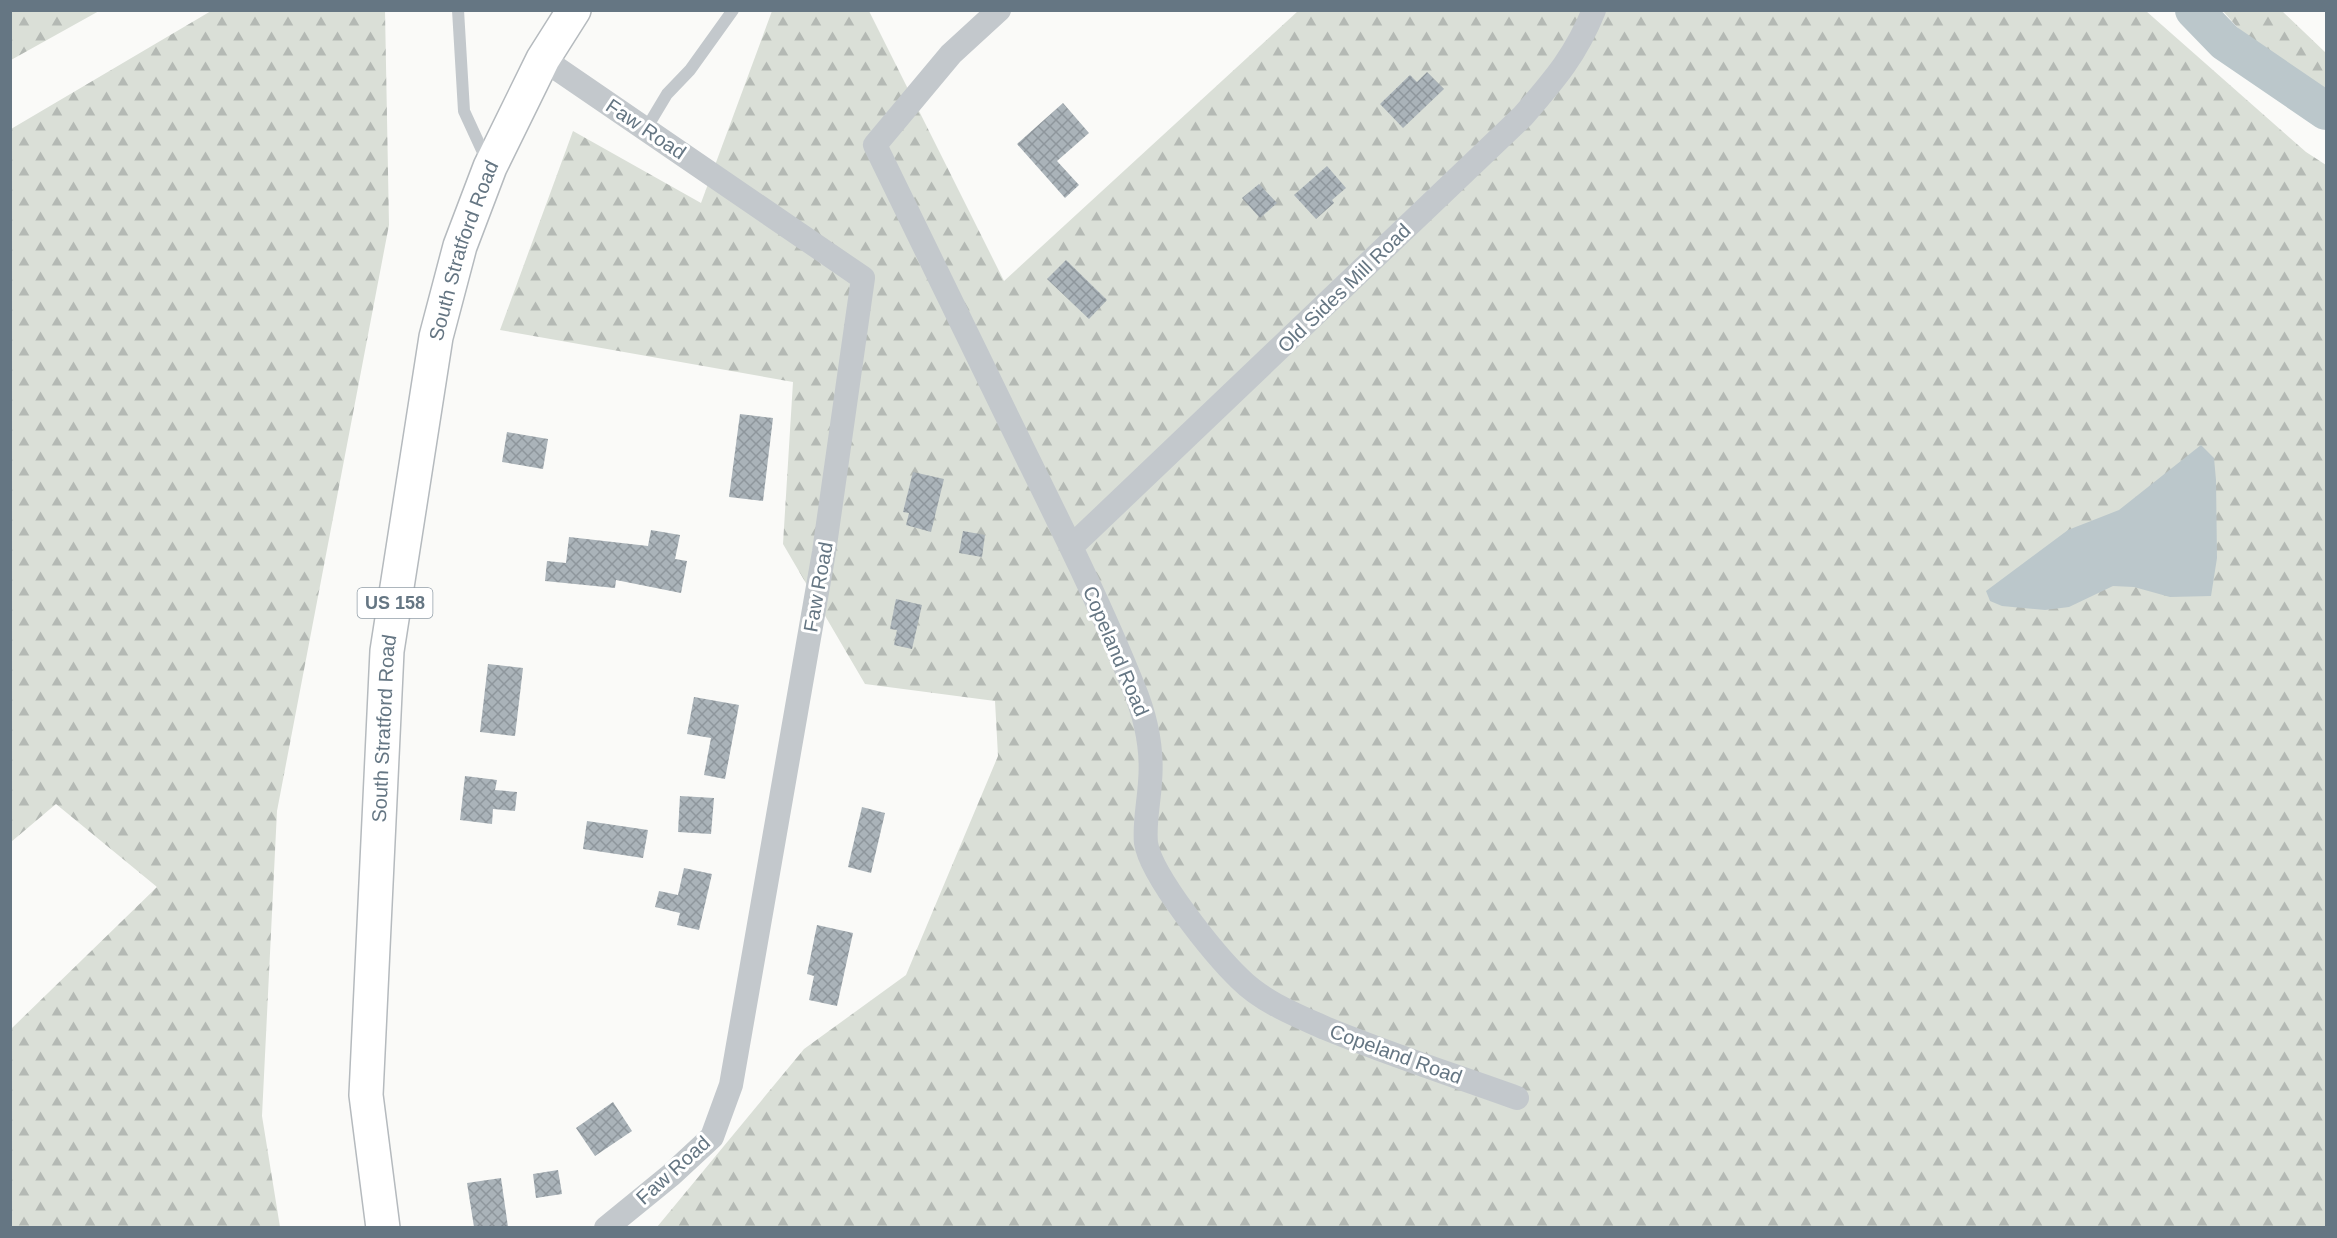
<svg xmlns="http://www.w3.org/2000/svg" width="2337" height="1238" font-family="Arial,sans-serif">
<style>
.forest{fill:url(#forest-firs)}
.water{fill:#bbc7cb}
.lines{fill:none;stroke-linecap:round;stroke-linejoin:round}
.river{stroke:#bbc7cb;stroke-width:38}
.building{fill:url(#building-cross-hatch)}
.primary-casing{stroke:#b5babe;stroke-width:36}
.service{stroke:#c3c8cc;stroke-width:12}
.minor{stroke:#c3c8cc;stroke-width:24}
.primary{stroke:#fff;stroke-width:33}
.labels{text-anchor:middle;stroke-width:6;stroke-linejoin:round;paint-order:stroke}
.shield{fill:#fff;stroke:#939fa8;stroke-width:1.5}
.shield-label{font-size:18px;font-weight:bold;fill:#657683}
.street-label{font-size:20px;fill:#657683;stroke:#fff}
</style>
<defs>
<pattern id="forest-firs" width="22" height="20" patternUnits="userSpaceOnUse" patternTransform="scale(1.5)"><rect width="22" height="20" fill="#dadfd7"/><path d="M5 1l3.5 6h-7zM16 11l3.5 6h-7z" fill="#b4b9b4"/></pattern>
<pattern id="building-cross-hatch" width="8" height="8" patternUnits="userSpaceOnUse" patternTransform="scale(1.5)"><rect width="8" height="8" fill="#aab3b9"/><path d="M0 0l8 8M0 8l8-8" fill="none" stroke="#8e969c"/></pattern>
</defs>
<rect width="100%" height="100%" fill="#fafaf8"/>
<!-- forest -->
<path class="forest" d="M11,10H99V11L11,60Z
M211,11H385L389,225L277,811L262,1116L280,1227H11V1029L157,887L56,804L11,842V129Z
M772,11H869L1004,281L1298,11H2146L2306,152L2326,165V1227H657L804,1049L906,975L998,756L995,701L865,684L783,544L793,382L500,330L573,131L701,203Z
M2223,11H2282L2326,53V95L2244,35Z"/>
<!-- water -->
<path class="water" d="M2201,445L2214,458L2216,480L2217,558L2211,596L2170,597L2134,587L2113,586L2069,607L2045,610L2002,606L1990,601L1986,591L2068,530L2119,510Z"/>
<g class="lines">
<!-- river -->
<path class="river" d="M2194,10L2225,42L2326,111"/>
</g>
<!-- building -->
<path class="building" d="M1427,72L1444,89L1403,128L1380,104L1410,75L1417,82Z
M1063,103L1089,133L1057,161L1079,185L1065,198L1017,144Z
M1327,166L1346,188L1332,200L1334,203L1316,219L1294,195Z
M1259,184L1277,203L1260,218L1242,198Z
M1066,260L1107,300L1089,319L1047,279Z
M740,414L773,418L763,501L729,497Z
M507,432L548,439L543,469L502,462Z
M913,472L944,479L931,532L906,525L909,513L903,512Z
M651,530L680,535L675,559L687,561L681,593L616,580L615,588L545,581L547,561L566,563L569,537L648,546Z
M963,531L985,535L982,557L959,553Z
M896,599L922,605L912,649L894,645L897,630L890,629Z
M488,664L523,668L515,736L480,732Z
M694,697L739,705L725,779L704,775L711,738L687,734Z
M465,776L497,780L495,790L517,792L515,811L493,809L492,824L460,820Z
M680,796L714,798L711,834L678,832Z
M862,807L885,813L871,873L848,867Z
M587,821L648,830L643,858L583,849Z
M684,868L712,874L699,930L677,925L680,913L655,907L659,891L678,895Z
M817,925L853,933L837,1006L809,1000L814,976L807,974Z
M613,1102L632,1131L595,1156L576,1128Z
M558,1170L562,1194L536,1198L533,1174Z
M501,1178L508,1227H474L467,1183Z"/>
<g class="lines">
<defs>
<g id="primary">
<path id="s1" d="M383,1228L366,1095L387,651L436,337L460,246L490,167L543,59L574,10"/>
</g>
</defs>
<!-- primary casing -->
<use href="#primary" class="primary-casing"/>
<!-- service -->
<path class="service" d="M458,10L464,111L487,161
M646,129L667,94L690,70L733,10"/>
<!-- minor -->
<path class="minor" d="M999,10L951,54L875,145C924,247 974,349 1024,451C1062,528 1101,606 1133,686C1146,717 1153,748 1150,782C1149,802 1144,823 1146,843C1151,876 1215,955 1240,979C1263,1002 1296,1015 1325,1028C1388,1054 1453,1075 1517,1098
M543,59L863,278L824,552L731,1085L712,1137L671,1175L606,1228
M1071,547L1523,116C1554,80 1576,55 1594,10"/>
<!-- primary -->
<use href="#primary" class="primary"/>
</g>
<g class="labels">
<!-- shield labels -->
<rect class="shield" x="357.5" y="588" width="75" height="30" rx="4.5"/>
<g class="shield-label">
<text x="395" y="609">US 158</text>
</g>
<!-- street labels -->
<g class="street-label">
<text transform="translate(646 129) rotate(34)" y="7">Faw Road</text>
<text dy="7" stroke="none"><textPath href="#s1" startOffset="987">South Stratford Road</textPath></text>
<text transform="translate(1344 288) rotate(-44)" y="7">Old Sides Mill Road</text>
<text transform="translate(818 587) rotate(-80)" y="7">Faw Road</text>
<text transform="translate(1116 651) rotate(67)" y="7">Copeland Road</text>
<text dy="7" stroke="none"><textPath href="#s1" startOffset="501">South Stratford Road</textPath></text>
<text transform="translate(1396 1054) rotate(20)" y="7">Copeland Road</text>
<text transform="translate(673 1170) rotate(-42)" y="7">Faw Road</text>
</g>
</g>
<!-- border -->
<rect width="2337" height="1238" fill="none" stroke="#657683" stroke-width="24"/>
</svg>
